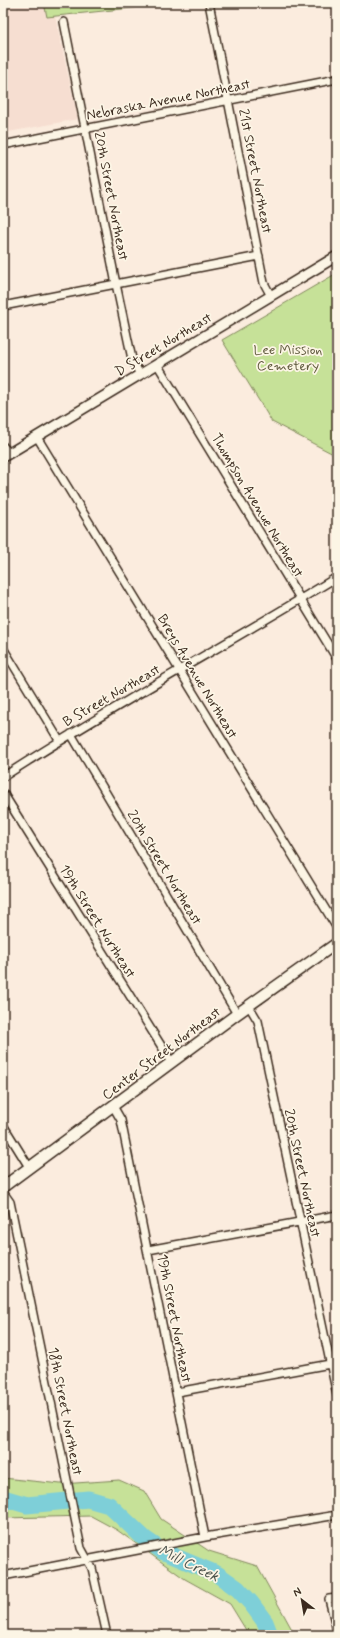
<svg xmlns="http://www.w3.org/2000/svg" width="340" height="1638" font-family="Mynerve,sans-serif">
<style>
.built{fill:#f6ded1}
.green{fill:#c6e198;stroke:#80865b}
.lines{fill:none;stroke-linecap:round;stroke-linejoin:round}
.river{stroke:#7ecfd8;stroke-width:17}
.minor-casing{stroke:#3b2a1e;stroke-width:10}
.tertiary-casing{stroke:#3b2a1e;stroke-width:12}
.secondary-casing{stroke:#3b2a1e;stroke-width:13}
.minor{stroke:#fcf5e5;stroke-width:7}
.tertiary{stroke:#fcf5e5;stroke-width:9}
.secondary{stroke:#fcf5e5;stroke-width:10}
.labels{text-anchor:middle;stroke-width:3.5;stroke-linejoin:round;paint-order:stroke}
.street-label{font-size:14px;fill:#3b2a1e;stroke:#fcf5e5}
.park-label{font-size:14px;fill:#5e583c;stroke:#fcf5e5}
.water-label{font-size:15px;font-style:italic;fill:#4c534c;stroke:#fcf5e5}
</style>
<rect width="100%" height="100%" fill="#fbecde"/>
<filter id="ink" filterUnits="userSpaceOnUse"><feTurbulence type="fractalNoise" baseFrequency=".025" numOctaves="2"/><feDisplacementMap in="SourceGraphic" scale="8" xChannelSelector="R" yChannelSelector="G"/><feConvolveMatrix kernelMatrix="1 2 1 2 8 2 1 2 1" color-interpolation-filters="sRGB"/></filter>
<g filter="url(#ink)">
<!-- built -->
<path class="built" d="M3,3H44L47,17L55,16L78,119L3,133V22H5Z"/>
<!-- green -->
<path class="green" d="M44,3H141V7L47,17Z
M337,273V456L272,422L222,340Z
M3,1478L61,1484L119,1480L144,1491L161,1519L209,1551L257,1566L295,1635H249L230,1604L185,1579L117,1530L91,1516L3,1518Z"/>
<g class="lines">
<!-- river -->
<path class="river" d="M3,1498L27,1505L88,1499L109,1505L145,1539L164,1552L217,1574L238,1589L251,1603L265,1622L270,1635"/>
<defs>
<path id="minor" d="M209,3L264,283L271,296
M64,22L116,284L132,359L140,375
M3,145L337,79
M3,306L259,256
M157,364L337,659
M37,437L337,928
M3,446L9,453
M3,648L59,740
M71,734L237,1014
M3,777C112,706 226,645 337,577
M3,793L172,1063
M249,1006L258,1021L337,1395
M113,1106L121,1120L205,1537
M3,1125L29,1167
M3,1192L10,1202L81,1548L92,1568L107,1635
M148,1250L337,1215
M177,1392L330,1364
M3,1576L205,1537L337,1515
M337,1598L329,1599L337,1630"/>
<path id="tertiary" d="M3,457L337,256"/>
<path id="secondary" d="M3,1187L237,1014L337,943"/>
</defs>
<!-- minor casing -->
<use href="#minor" class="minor-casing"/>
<!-- tertiary casing -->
<use href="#tertiary" class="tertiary-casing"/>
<!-- secondary casing -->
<use href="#secondary" class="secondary-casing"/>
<!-- minor -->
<use href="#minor" class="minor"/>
<!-- tertiary -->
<use href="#tertiary" class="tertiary"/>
<!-- secondary -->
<use href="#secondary" class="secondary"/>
</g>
</g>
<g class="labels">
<!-- street labels -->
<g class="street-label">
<text transform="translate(168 99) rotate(-11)" y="5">Nebraska Avenue Northeast</text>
<text transform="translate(256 171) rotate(79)" y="5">21st Street Northeast</text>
<text transform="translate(112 196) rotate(79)" y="5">20th Street Northeast</text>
<text transform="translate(163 344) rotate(-31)" y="5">D Street Northeast</text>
<text transform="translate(258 505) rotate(59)" y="5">Thompson Avenue Northeast</text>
<text transform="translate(198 676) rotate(59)" y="5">Breys Avenue Northeast</text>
<text transform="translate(111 695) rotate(-30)" y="5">B Street Northeast</text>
<text transform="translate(165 867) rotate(59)" y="5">20th Street Northeast</text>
<text transform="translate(98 921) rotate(58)" y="5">19th Street Northeast</text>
<text transform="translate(161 1053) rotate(-37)" y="5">Center Street Northeast</text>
<text transform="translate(303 1173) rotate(78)" y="5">20th Street Northeast</text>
<text transform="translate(175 1318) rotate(79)" y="5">19th Street Northeast</text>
<text transform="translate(66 1411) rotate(79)" y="5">18th Street Northeast</text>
</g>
<!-- park labels -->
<g class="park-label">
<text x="288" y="354">Lee Mission<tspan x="288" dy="16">Cemetery</tspan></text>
</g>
<!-- water labels -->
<g class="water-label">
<text transform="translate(189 1563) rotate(26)" y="5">Mill Creek</text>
</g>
</g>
<!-- margin -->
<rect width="340" height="1638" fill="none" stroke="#fcf5e5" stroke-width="16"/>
<rect x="8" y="8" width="324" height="1622" fill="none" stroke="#3b2a1e" stroke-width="1.5" filter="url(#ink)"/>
<!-- north arrow -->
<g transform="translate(302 1600) rotate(329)" stroke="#fcf5e5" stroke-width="3" paint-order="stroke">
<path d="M0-3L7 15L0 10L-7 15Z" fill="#3b2a1e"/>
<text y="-6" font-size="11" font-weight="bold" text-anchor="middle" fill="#3b2a1e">N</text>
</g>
</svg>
